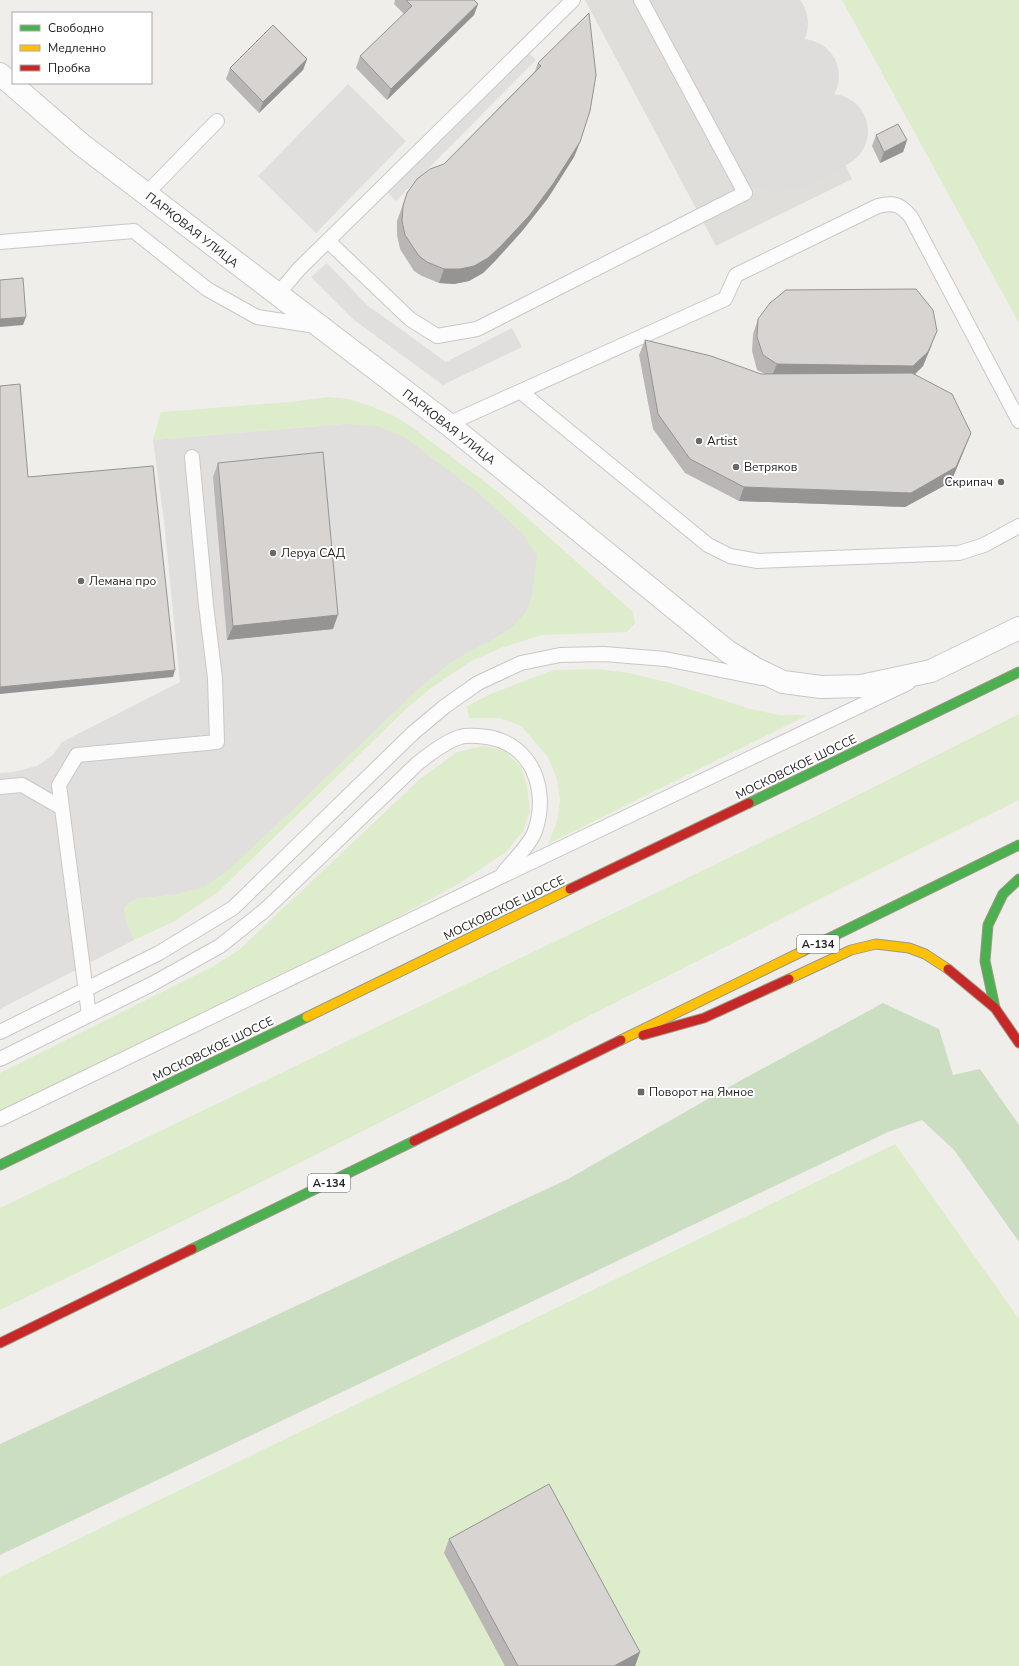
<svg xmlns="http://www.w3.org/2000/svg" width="1019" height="1666" font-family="'Nunito Sans',sans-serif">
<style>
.airport{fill:#e0deda}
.grass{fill:#ddeccb}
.forest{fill:#cbdec1}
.parking{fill:#e0dfde}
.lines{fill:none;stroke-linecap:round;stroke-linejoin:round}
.taxiway{stroke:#dedddc;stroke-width:74}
.lane-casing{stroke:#c9c8c7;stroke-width:16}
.street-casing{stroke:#c9c8c7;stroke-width:24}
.fast-casing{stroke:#999a82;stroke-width:11}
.slow-casing{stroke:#999a82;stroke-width:11}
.jam-casing{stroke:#999a82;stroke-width:11}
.lane{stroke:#fdfcfc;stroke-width:14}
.street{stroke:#fdfcfc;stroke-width:22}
.fast{stroke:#4caf50;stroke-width:9}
.slow{stroke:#ffc107;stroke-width:9}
.jam{stroke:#c62828;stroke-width:9}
.wall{fill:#b9b6b5}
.shaded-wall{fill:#969493}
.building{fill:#d7d4d2;stroke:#969493}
.poi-dot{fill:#6a6968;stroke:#fff;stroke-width:1.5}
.labels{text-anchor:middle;stroke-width:4;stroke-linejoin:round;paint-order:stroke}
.shield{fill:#fff;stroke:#646464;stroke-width:1}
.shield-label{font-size:11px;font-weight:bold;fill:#222}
.street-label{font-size:12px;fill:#222;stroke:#fff}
.poi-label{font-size:12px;fill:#222;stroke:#fff;text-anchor:start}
</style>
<rect width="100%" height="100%" fill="#f0eeeb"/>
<!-- airport -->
<path class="airport" d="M585,0H747L833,164L843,159L852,179L716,246Z"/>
<!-- grass -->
<path class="grass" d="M842,0H1019V323Z
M329,397L349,399L373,407L392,415L409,425L497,491L633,612L635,623L627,632L542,635L501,648L471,661L432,687L407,708L217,893L173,922L134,940L126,920L124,907L135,899L172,895L300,803L415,692L448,665L467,653L487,643L343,424L153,440L161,412L290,402Z
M597,669L629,673L671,683L750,709L780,715H808L548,844L557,822L560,800L557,779L548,757L521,726L500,718H469L467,706L493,693L553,670Z
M1019,714V800C678,967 343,1146 0,1310V1208L820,814Z
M484,746L505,751L521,767L527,787L530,811L523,831L507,851L460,883L376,929L266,982L156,1039L0,1111V1073L212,967L240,949L420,779L457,752Z
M895,1144L1019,1319V1666H0V1577Z"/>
<!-- forest -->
<path class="forest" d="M883,1003L939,1029L953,1075L980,1069L1019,1125V1242L954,1150L922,1120L888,1132L0,1555V1444L568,1179L727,1088Z"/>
<!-- parking -->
<path class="parking" d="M520,44L536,60L396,201L380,185Z
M348,84L406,141L316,233L258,176Z
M327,263L367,305L446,362L512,328L522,347L443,385L354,320L311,277Z
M343,424L377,426L404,437L477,492L523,534L537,556L532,595L526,612L511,628L487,643L467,653L448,665L415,692L300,803L228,870L204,887L172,895L135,899L124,907L126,920L134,940L0,1009V773L13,772L37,766L53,755L62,742L180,682L164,521L153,440Z"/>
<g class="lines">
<!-- taxiway -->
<path class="taxiway" d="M682,0L760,145L772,154L791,153L831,131
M705,41L717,45L725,46L771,23
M733,94L744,100L758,98L802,76"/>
<defs>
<path id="lane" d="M146,194L217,121
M328,241L410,319L437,336L477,329L745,193L641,0
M0,242L134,231L207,289L257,317L316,326
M277,295L299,269L573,0
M521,392L708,545L730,556L758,561L959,553L984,545L1019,526
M448,424L725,299L736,275L878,206C894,202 900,204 911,217L1019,421
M0,787L22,785L62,808
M89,1015L59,785L77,755L217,742L215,678L206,605L192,457
M0,1032L159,953L233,908L413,733L444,707L478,683L521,663L560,655L604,654L665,659L761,678
M0,1059L152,984L220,946L265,910L418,763C431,753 445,742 460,737C467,735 479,736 487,737C533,744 549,791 535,831C530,845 513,861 504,872
M0,1119L498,878L908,683"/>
<path id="street" d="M0,74L82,145L448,424L727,651L756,669L783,682L821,687L861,686L931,671L1019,628"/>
<path id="fast" d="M749,803L1019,672
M803,951L1019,845
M995,1008L985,961L988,925L1003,894L1019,879
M0,1165L307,1017
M192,1249L414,1141"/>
<path id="slow" d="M789,979L851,950L876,944L909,948L925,954L948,969
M307,1017L570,889
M621,1040L803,951"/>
<path id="jam" d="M570,889L749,803
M948,969L995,1008L1019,1043
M643,1035L704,1018L789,979
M414,1141L621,1040
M0,1343L192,1249"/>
</defs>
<!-- lane casing -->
<use href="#lane" class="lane-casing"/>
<!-- street casing -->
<use href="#street" class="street-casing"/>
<!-- fast casing -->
<use href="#fast" class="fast-casing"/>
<!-- slow casing -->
<use href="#slow" class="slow-casing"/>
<!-- jam casing -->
<use href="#jam" class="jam-casing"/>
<!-- lane -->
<use href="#lane" class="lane"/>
<!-- street -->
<use href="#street" class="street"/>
<!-- fast -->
<use href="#fast" class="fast"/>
<!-- slow -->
<use href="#slow" class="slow"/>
<!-- jam -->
<use href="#jam" class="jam"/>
</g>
<!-- wall -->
<path class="wall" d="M395,0H474L478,4L474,15L387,100L356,68L360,56L404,14L394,4Z
M589,13L580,142L574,157L548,198L523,230L496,260L483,273L469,281L454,284L439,283L422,276L414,271L400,249L397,235V221L407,193L444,164L535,71L538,63Z
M307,59L303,70L259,113L226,79L230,68Z
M876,135L907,140L903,152L880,163L872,146Z
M758,319L932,345L923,366L915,374L965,448L951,482L905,507L739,501L685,473L653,429L639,355L645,340L761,374H765L757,370L752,351L753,334Z
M218,463L333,629L227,640L213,477Z
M449,1539L640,1652L635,1666H505L444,1553Z"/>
<!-- shaded-wall -->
<path class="shaded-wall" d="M478,4L474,15L387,100L391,89Z
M307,59L303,70L259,113L263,102Z
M907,140L903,152L880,163L884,152Z
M580,142L574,157L548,198L523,230L496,260L483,273L469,281L454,284L439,283L444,269Z
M26,317L23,325L0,327V319Z
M937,331L923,366L908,381L771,378L777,364Z
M971,433L965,448L951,482L905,507L739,501L744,487Z
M338,615L333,629L227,640L233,626Z
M175,670L173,677L0,694V687Z
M640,1652L635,1666H614Z"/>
<!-- building -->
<path class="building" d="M406,0H474L478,4L391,89L360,56L412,6Z
M589,13L596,75L590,111L580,142L553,184L529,216L501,246L488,258L474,266L460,269H444L427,262L419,256L405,235L402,221L403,206L407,193L417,179L430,169L444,164L541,66L538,63Z
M273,25L307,59L263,102L230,68Z
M898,124L907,140L884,152L876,135Z
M23,278L26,317L0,319V280Z
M916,289L933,310L937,331L928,352L913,366L777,364L763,355L757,337L758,319L770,303L786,290Z
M645,340L711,356L761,374L912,373L952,394L971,433L956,467L911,493L744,487L690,459L658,414Z
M20,384L28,477L153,466L175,670L0,687V386Z
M323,452L338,615L233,626L218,463Z
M549,1484L640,1652L614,1666H518L449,1539Z"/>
<!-- markers -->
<g class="poi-dot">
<circle cx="699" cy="441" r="4"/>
<circle cx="736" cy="467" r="4"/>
<circle cx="1001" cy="482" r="4"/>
<circle cx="273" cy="553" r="4"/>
<circle cx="81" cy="581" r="4"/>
<rect x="637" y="1088" width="8" height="8" rx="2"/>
</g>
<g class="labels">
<!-- shield labels -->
<g class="shield">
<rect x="797" y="935" width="42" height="18" rx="3"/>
<rect x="308" y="1174" width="42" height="18" rx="3"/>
</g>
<g class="shield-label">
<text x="818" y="948">А-134</text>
<text x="329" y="1187">А-134</text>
</g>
<!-- street labels -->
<g class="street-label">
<text transform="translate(192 230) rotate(38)" y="4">ПАРКОВАЯ УЛИЦА</text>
<text transform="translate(449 427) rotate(38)" y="4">ПАРКОВАЯ УЛИЦА</text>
<text transform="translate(796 767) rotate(-26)" y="4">МОСКОВСКОЕ ШОССЕ</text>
<text transform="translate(504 908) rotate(-26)" y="4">МОСКОВСКОЕ ШОССЕ</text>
<text transform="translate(213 1049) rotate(-26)" y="4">МОСКОВСКОЕ ШОССЕ</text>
</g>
<!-- poi labels -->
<g class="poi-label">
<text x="707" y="445">Artist</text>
<text x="744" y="471">Ветряков</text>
<text x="993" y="486" text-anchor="end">Скрипач</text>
<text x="281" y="557">Леруа САД</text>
<text x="89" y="585">Лемана про</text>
<text x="649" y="1096">Поворот на Ямное</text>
</g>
</g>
<!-- legend -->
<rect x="12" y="12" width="140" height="72" fill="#ffffff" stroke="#a7a7a7"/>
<rect x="20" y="25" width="20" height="6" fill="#4caf50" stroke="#a7a7a7"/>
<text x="48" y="32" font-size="12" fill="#222222">Свободно</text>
<rect x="20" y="45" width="20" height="6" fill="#ffc107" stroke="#a7a7a7"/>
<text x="48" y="52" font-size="12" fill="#222222">Медленно</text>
<rect x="20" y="65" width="20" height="6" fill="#c62828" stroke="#a7a7a7"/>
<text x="48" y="72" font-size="12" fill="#222222">Пробка</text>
</svg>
